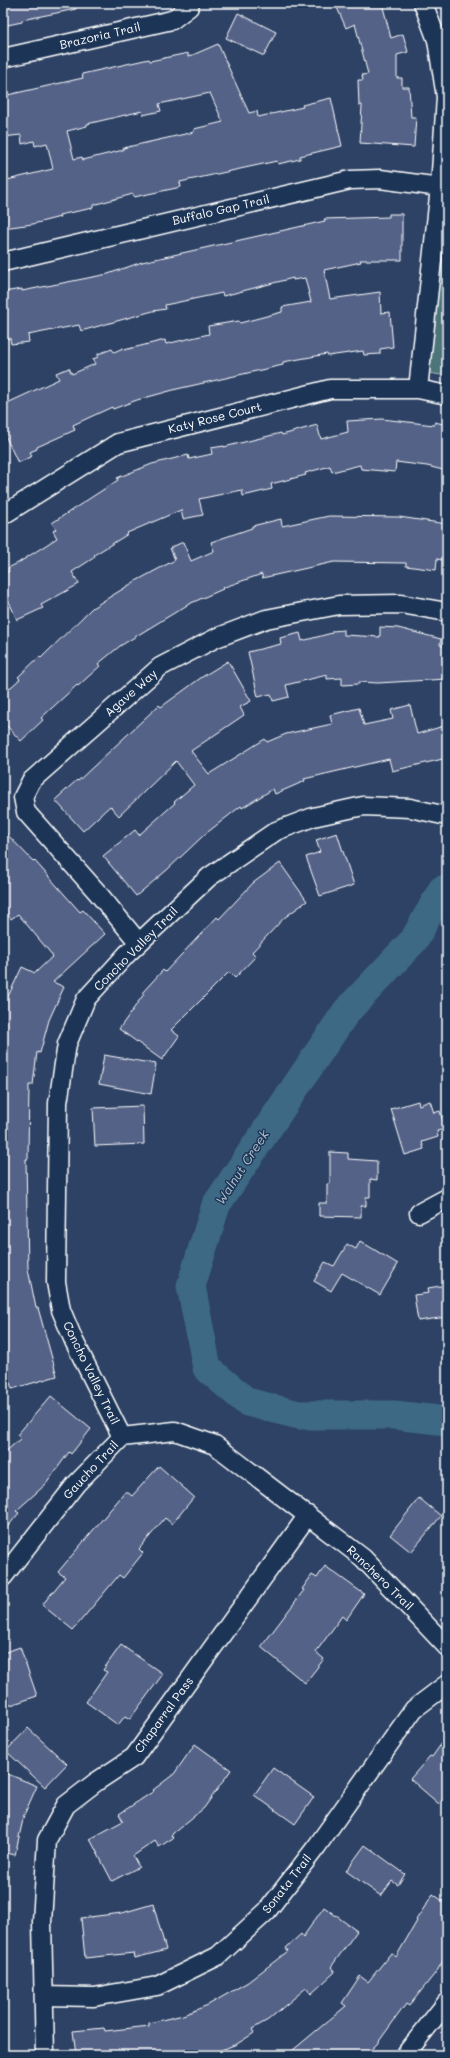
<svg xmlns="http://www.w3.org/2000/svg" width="450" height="2058" font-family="Mali,sans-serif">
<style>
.green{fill:#4e7579;stroke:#a6babc}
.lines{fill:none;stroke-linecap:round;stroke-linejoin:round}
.river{stroke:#3e6984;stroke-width:29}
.building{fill:#556288;stroke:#fff;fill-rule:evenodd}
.street-casing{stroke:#fff;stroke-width:21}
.street{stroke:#1d3557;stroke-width:18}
.labels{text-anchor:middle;stroke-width:3;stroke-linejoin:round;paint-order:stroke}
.street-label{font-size:12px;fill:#fff;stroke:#1d3557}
.water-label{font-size:13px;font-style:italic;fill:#b2c3ce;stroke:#1d3557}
</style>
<rect width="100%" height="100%" fill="#2d4265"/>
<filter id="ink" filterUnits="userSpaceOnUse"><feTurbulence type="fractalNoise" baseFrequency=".025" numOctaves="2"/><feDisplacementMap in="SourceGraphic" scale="8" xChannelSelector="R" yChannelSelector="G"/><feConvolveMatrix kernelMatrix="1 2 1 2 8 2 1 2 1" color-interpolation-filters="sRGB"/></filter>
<g filter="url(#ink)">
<!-- green -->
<path class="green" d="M447,216V376L429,373Z"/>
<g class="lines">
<!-- river -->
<path class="river" d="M447,889L442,890L414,940L346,1012L216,1205L191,1286L207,1368L247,1402L299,1415H394L447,1421"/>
</g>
<!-- building -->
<path class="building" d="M3,3H75L76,9L22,20V22L3,26Z
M335,3H382L391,38L403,34L408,52L397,55V78H402V87H409L411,117H416L414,147L360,143L362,105H359L358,80H363L362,75L368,74L355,24L346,28Z
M238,13L276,32L264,56L226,38Z
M218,44L249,113L257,111L258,117L303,107L302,105L331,98L342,146L300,156V159L278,164L277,161L180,182L181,187L134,197L133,194L93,205V208L59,215L60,217L33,224L3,228V181L53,169L47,143L35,146L34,141L22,144L21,135L3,137V96L83,78L82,74L149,59L150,61L188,53V57ZM210,93L223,122L194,129V132L123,148V150L83,160L82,157L74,159L67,131L87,126V124L142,111L143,115L161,111L159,104Z
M389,214H402V260H360L361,262L324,270L330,299L380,292L381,313L390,312L393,347L380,349V354L364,355L363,351L328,356L327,354L283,362V365L177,389L137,400L113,409L112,407L73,425L75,430L37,447V449L30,452L32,456L18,463L3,431V405L59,379L56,373L69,368L72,374L95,364L93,359L98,357V354L112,349L114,352L123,348L124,350L165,340L166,344L209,334L208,326L239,321L240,323L282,312V307L311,302L305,278L293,280V278L223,296L222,293L165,305L166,309L153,311L81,331L79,325L28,335L29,342L11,344L10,338L3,339V292L22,289V291L108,274L142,262L325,221L324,219L389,217Z
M382,419L434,425L435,422L447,425V471L427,466L396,462L395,472L361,469L360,465L332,472L330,466L305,473L306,475L271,484L272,489L243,496L242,490L199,499L203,515L183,519L181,510L127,533L128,534L94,555L95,557L72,572L79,584L41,605L43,608L17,620L3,588V574L9,571L8,568L18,563L57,538L53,531L56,529L52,523L118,480L117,478L152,464L188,455L189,459L212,454L211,448L224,446V447L281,433L282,435L317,425L321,439L348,432L347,421Z
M329,516L399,517L447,524V561L437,559L436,570L406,566V563L334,562L262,578V574L222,588L223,589L189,604L120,646L98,664L100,666L78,686L77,685L41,718L43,720L21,741L3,722V694L20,679L18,677L40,656L41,658L92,608L134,582L175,560L170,548L183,542L191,561L214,551L211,542L252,528V526L281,519L282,526Z
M380,627L398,628L441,639L440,645L447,647V679L378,683L359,682V684L342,685V678L327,679V675L286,685L289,697L273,701L271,694L258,697L248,652L281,644L280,638L300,633L302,641L332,633V631L344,630V635L380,637Z
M228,661L251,701L240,707L244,715L191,751L209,774L265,739L267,742L286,734L332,724L330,715L359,708L364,725L393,719L391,710L410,705L417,734L447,725V758L392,771L389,759L304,779L305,781L275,794L273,789L242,808L241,806L204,835L167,870L136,896L103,856L135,830L139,835L175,803L174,802L194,785L176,761L119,816L110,806L83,831L55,800L77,780L78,781L159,705L161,707L202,677Z
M3,830L33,861L34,860L80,912L83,910L105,934L53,982L64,987L49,1020L40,1053L37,1052L33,1085H29L28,1159H26L28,1269L36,1308H38L57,1376L12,1389L3,1358V1007L22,967L35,973L53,956L18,914L11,919L3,910Z
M337,833L354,885L320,896L306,857L320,852L316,840Z
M280,863L307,901L284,918L252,952L256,956L235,978L229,972L171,1030L179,1036L162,1060L119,1029L144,994L142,993L163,970L165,972L217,917L219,919L253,883Z
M104,1055L156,1064L151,1094L99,1084Z
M418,1101L419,1105L430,1101L434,1113L440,1111L445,1129L437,1131L438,1137L422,1142L424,1149L405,1155L391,1109Z
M143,1106L144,1144L95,1146L93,1108Z
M330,1152L348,1153V1159L377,1161V1180L370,1179V1197H366V1206H361V1217L319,1216V1203H327V1184H330Z
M360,1241L398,1264L380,1295L342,1273L331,1291L314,1281L325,1262L334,1266L347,1244L356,1249Z
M447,1285V1317L418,1321L414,1295L429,1293L428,1288Z
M51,1396L91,1429L71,1454L69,1452L46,1484L16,1511L19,1513L3,1532V1454L21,1438L17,1435Z
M159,1466L194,1497L172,1524L165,1518L139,1549L143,1553L123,1578L119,1575L73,1630L42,1605L65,1577L58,1572L126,1491L132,1496Z
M419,1498L441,1516L411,1552L390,1535Z
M325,1566L364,1594L346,1620L342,1616L316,1652L324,1659L305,1683L261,1647L304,1590L302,1589L312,1575L317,1578Z
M121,1645L163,1674L130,1719L125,1716L118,1725L86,1702L107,1672L103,1670Z
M20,1647L37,1696L8,1706L3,1693V1653Z
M28,1728L67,1764L45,1787L6,1751Z
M447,1736V1794L439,1804L410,1779L430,1756L432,1757Z
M195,1744L231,1770L204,1808L171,1835L173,1838L159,1847L155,1841L133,1856L139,1867L112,1881L90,1839L123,1821L119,1814L154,1791L153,1790L174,1774Z
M273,1768L314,1797L295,1824L254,1795Z
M3,1772L37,1786L24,1815L15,1855L3,1852Z
M365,1845L405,1874L398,1885L392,1881L381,1896L346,1871Z
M433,1894L447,1904V1954L437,1971L409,2006L406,2004L377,2044L365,2055H287L346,2006L342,2003L360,1976L368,1982L391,1953L396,1957L417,1921L416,1920Z
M153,1904L166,1950L135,1958L134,1953L85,1958L81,1918L122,1913Z
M324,1907L357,1931L331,1967L335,1972L311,1994L306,1988L268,2020L252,2029L254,2033L237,2044L208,2055H76L73,2031L104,2028L105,2031L149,2026V2023L183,2015L208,2005L248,1982L288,1951L286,1948L301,1934L303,1937Z"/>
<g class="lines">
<defs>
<path id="street" d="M3,58L172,20L189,7L190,3
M3,262L350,180L380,179L440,187
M418,389L440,187L446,97L437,40L423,3
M3,515L118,443L330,389H418L447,395
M139,943L97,892L26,812L23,797L31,781L160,667L216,638L266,619L339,605L401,604L447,612
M419,1213L447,1198
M122,1437L74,1341L61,1310L56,1282L58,1103L67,1044L86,999L127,954L209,877L276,831L313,817L363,806L410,808L447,816
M3,1577L76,1484L122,1437L175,1431L215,1445L363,1558L447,1647
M44,1996L94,1997L157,1986L218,1956L267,1911L317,1846L414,1709L447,1684
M45,2055L42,1922L47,1840L66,1805L96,1782L134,1757L308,1515
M405,2055L447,2002"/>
</defs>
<!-- street casing -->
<use href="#street" class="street-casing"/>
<!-- street -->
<use href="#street" class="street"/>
</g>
</g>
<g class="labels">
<!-- street labels -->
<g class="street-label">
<text transform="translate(100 36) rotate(-13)" y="4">Brazoria Trail</text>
<text transform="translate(221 210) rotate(-13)" y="4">Buffalo Gap Trail</text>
<text transform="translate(215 418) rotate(-14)" y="4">Katy Rose Court</text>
<text transform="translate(131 693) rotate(-41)" y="4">Agave Way</text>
<text transform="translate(136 949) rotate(-45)" y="4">Concho Valley Trail</text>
<text transform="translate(91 1373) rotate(64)" y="4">Concho Valley Trail</text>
<text transform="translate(91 1470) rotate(-47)" y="4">Gaucho Trail</text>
<text transform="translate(380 1578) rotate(44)" y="4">Ranchero Trail</text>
<text transform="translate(164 1715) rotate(-54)" y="4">Chaparral Pass</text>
<text transform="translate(287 1884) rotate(-52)" y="4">Sonata Trail</text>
</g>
<!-- water labels -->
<g class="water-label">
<text transform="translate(242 1167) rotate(-57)" y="5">Walnut Creek</text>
</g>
</g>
<!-- margin -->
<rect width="450" height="2058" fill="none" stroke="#1d3557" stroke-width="16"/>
<rect x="8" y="8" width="434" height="2042" fill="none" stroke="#fff" stroke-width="1.5" filter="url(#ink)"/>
</svg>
